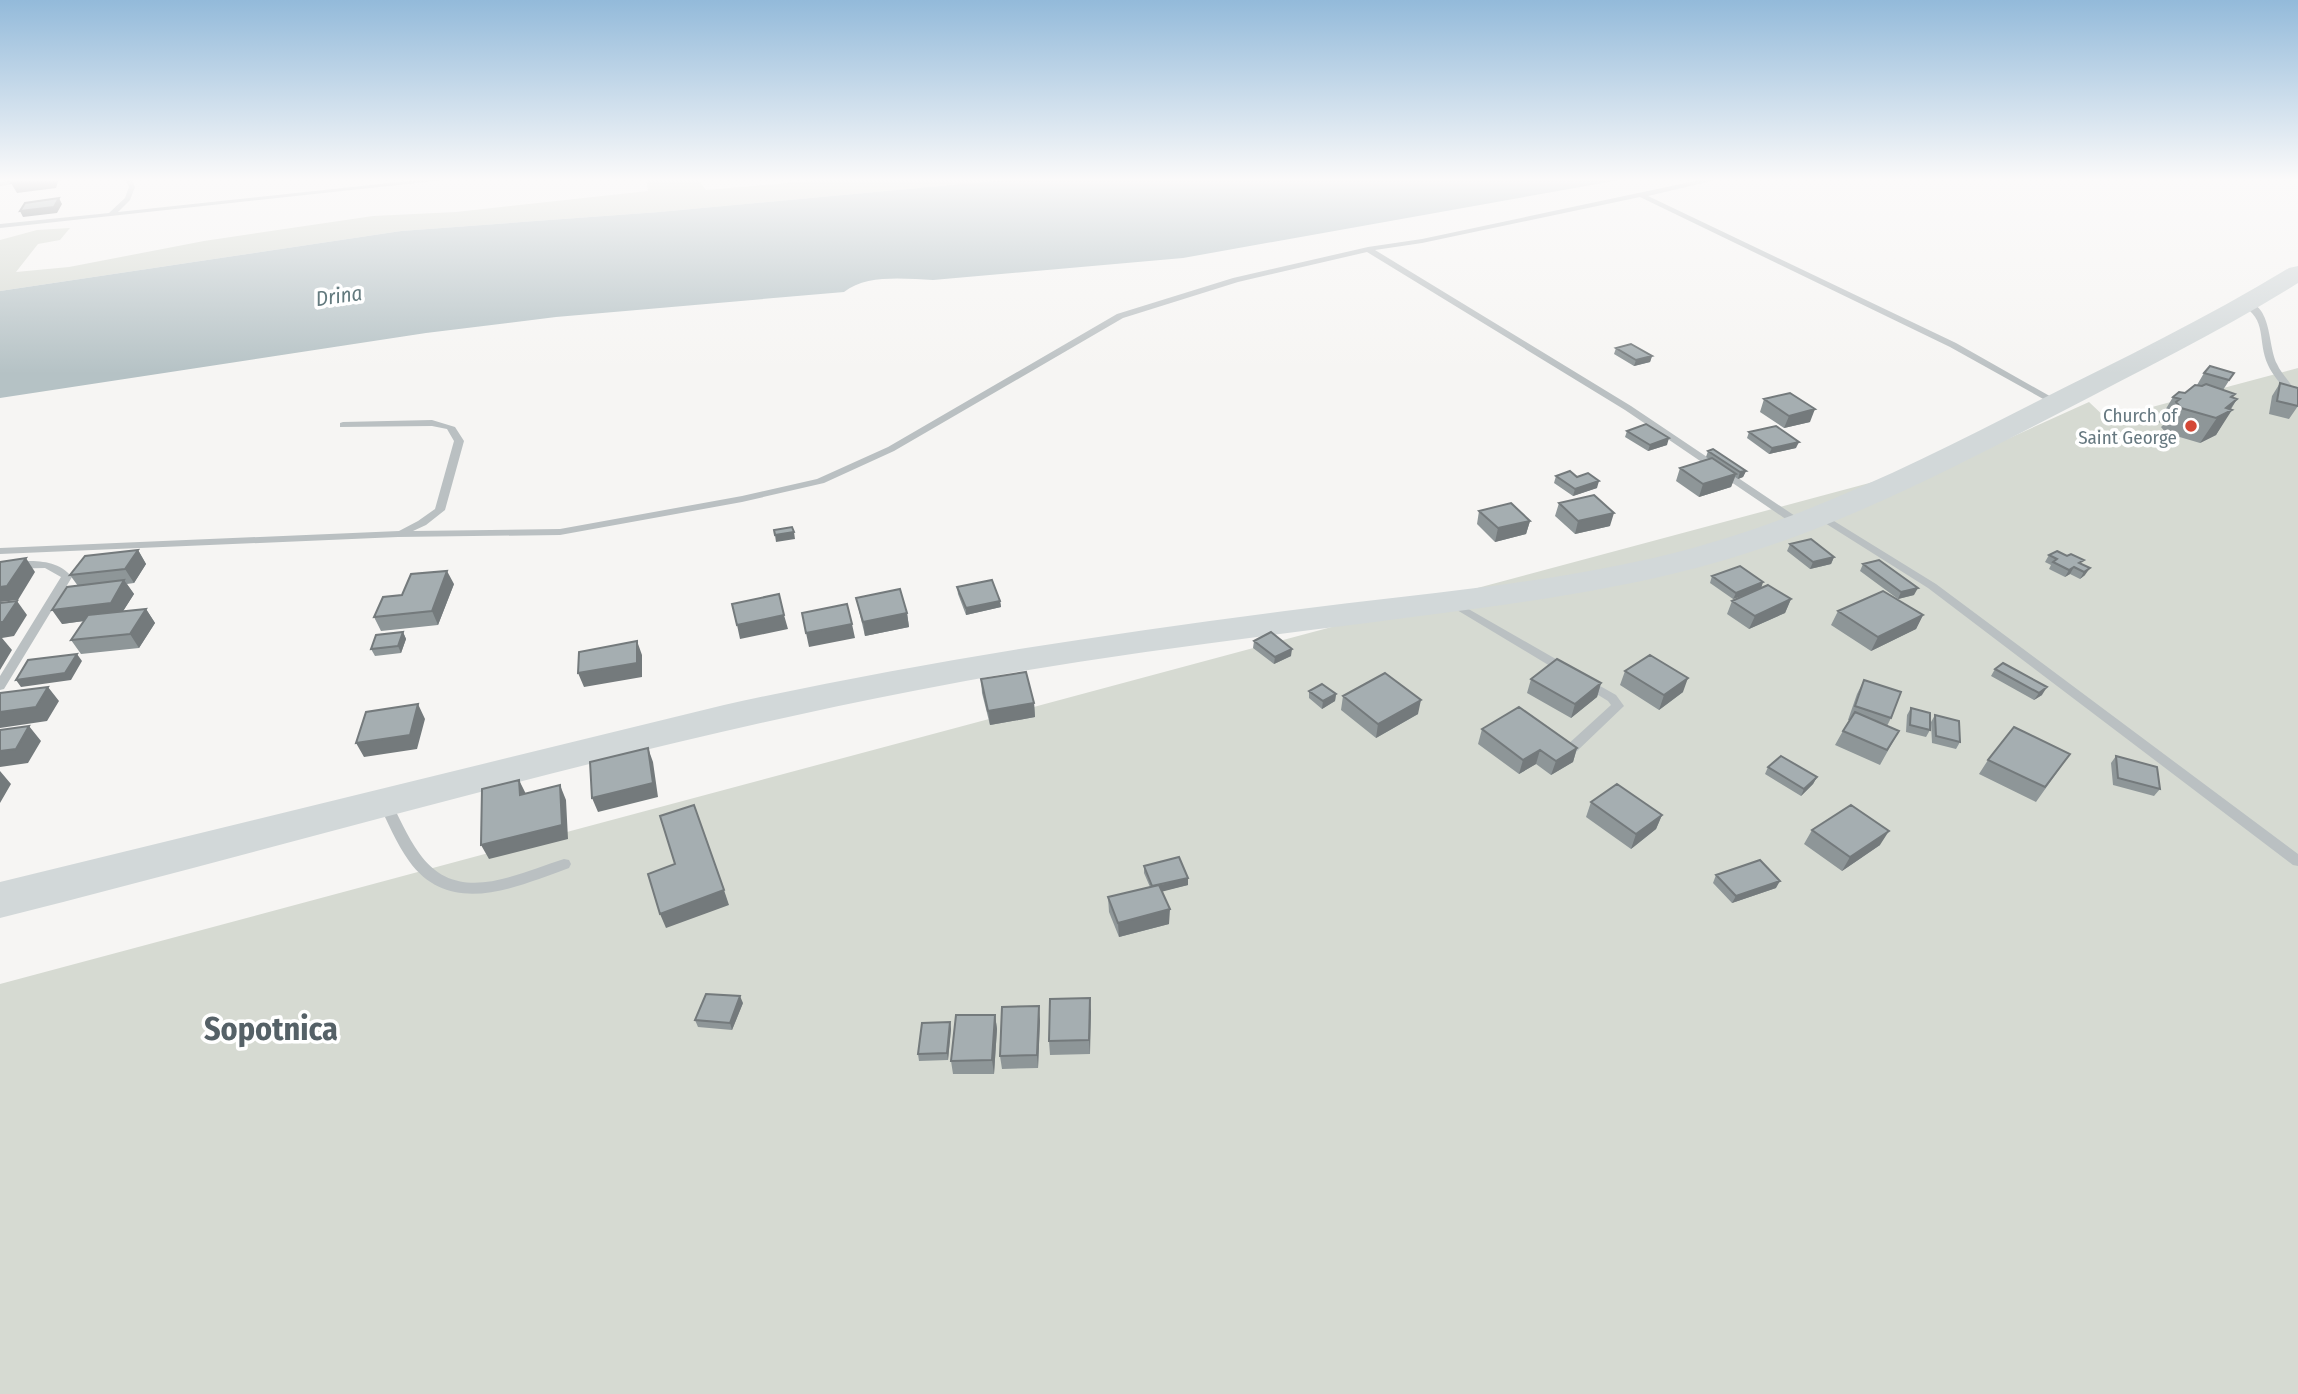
<svg xmlns="http://www.w3.org/2000/svg" width="2298" height="1394" font-family="'Fira Sans Condensed',sans-serif">
<style>
.green{fill:#d6dad2}
.water{fill:#b5c2c5}
.lines{fill:none;stroke-linecap:round;stroke-linejoin:round}
.minor{fill:#bac0c2;fill-rule:evenodd}
.major{fill:#d2d8d9;fill-rule:evenodd}
.wall{fill:#8e9698}
.shaded-wall{fill:#747a7c}
.building{fill:#a5aeb1;stroke:#747a7c;stroke-width:2}
.poi-dot{fill:#d44735;stroke:#fff;stroke-width:2.5}
.labels{text-anchor:middle;stroke-width:7;stroke-linejoin:round;paint-order:stroke}
.far-poi-label{font-size:19px;fill:#677981;stroke:#fff;text-anchor:end}
.far-water-label{font-size:21px;font-style:italic;fill:#637a7e;stroke:#fff}
.near-quarter-label{font-size:32px;font-weight:bold;fill:#556167;stroke:#fff}
</style>
<rect width="100%" height="100%" fill="#f6f5f3"/>
<!-- green -->
<path class="green" d="M646,178H697L706,190L844,178H1025L659,212L401,231L0,291V240L37,230L70,228L60,240L38,244L16,272L69,267L204,241L373,216L456,212L648,191Z
M2298,368V1394H0V984L1970,456L2089,402L2107,419Z"/>
<!-- water -->
<path class="water" d="M1025,178H1631L1183,258L933,280C905,279 867,274 844,292L556,317L426,333L0,398V291L401,231L659,212Z"/>
<g class="lines">
<!-- minor -->
<path class="minor" d="M27,178H49L0,186V182Z
M124,178H131L135,187L130,200L118,212L436,178H463L0,228V224L109,213L125,198L129,187Z
M1709,178H1724L1648,196L1956,343L2062,403L2057,406L2054,405L1950,347L1640,197L1422,243L1375,250L1631,406L1804,522V526H1796L1625,410L1367,252L1238,282L1123,318L894,451L824,483L742,502L560,535L398,537L0,554V548L399,531L418,521L435,509L454,441L447,429L432,426L340,427V423L343,422L432,420L455,427L464,441L445,510L426,525L413,531L560,529L742,496L817,479L888,447L1117,314L1233,278L1368,247L1422,239Z
M2241,301C2273,301 2267,344 2277,364C2283,378 2298,387 2298,403L2295,402C2286,390 2274,378 2268,365C2257,341 2268,319 2241,305Z
M1821,513L1936,584L2298,854V866L2293,865L1928,588L1817,518L1816,516Z
M27,561C45,561 60,563 72,577L4,689L0,690V676L61,577L45,568L0,569V563Z
M1451,599L1568,666L1570,669L1568,672H1560L1447,604L1445,602L1447,600Z
M1586,678L1616,695L1624,706L1576,752H1566L1565,749L1566,746L1611,705L1608,701L1582,685L1580,682L1582,679Z
M385,798L390,800C399,817 407,836 419,853C457,907 515,874 564,859L569,860L571,864L569,868C516,887 450,918 409,861C396,843 388,822 378,803L380,800Z"/>
<!-- major -->
<path class="major" d="M2298,266V283C2223,330 2143,369 2065,410C1947,471 1829,533 1700,567C1590,596 1479,608 1367,623C1215,642 1063,661 913,691C605,751 304,842 0,918V882L724,705C910,664 1097,635 1285,611C1421,593 1560,584 1693,548C1813,515 1924,459 2034,403C2120,360 2207,318 2289,268Z"/>
</g>
<!-- wall -->
<path class="wall" d="M1616,348L1652,356L1650,362L1634,366L1614,354Z
M2204,373H2234L2223,390L2233,398L2237,399L2216,435L2200,443L2166,433L2161,427L2164,424L2158,422L2173,397L2185,393L2197,385Z
M2280,383L2298,406L2289,419L2269,414L2272,396Z
M1764,399L1810,422L1784,428L1760,412Z
M1627,431L1667,445L1648,451L1625,437Z
M1749,432L1796,448L1769,454L1747,438Z
M1708,451L1746,471L1743,477L1738,479L1735,477L1731,487L1699,497L1676,481L1680,468L1709,459L1706,457Z
M1556,476L1577,477L1597,488L1573,496L1554,483Z
M1559,503L1610,526L1575,534L1555,516Z
M1479,511L1530,521L1526,534L1495,542L1477,524Z
M1790,544L1834,557L1831,564L1810,569L1787,551Z
M138,550L146,564L134,583L127,584L134,594L123,611L146,609L155,623L139,648L81,654L71,640L84,621L62,624L78,586L70,575Z
M2049,555L2082,565L2085,575L2080,579L2070,574L2065,577L2049,569L2051,565L2045,562Z
M1863,564L1914,595L1898,599L1860,571Z
M1712,576L1761,588L1791,599L1785,613L1749,629L1727,614L1732,601L1743,596L1733,599L1710,583Z
M454,584L438,625L381,631L374,617L402,595Z
M957,587L1000,601L1001,607L966,615L958,594Z
M856,598L907,613L909,627L865,636Z
M1838,611L1923,615L1916,629L1871,651L1831,625Z
M403,632L406,639L401,653L375,656L371,649Z
M1254,641L1291,656L1274,664L1253,648Z
M1995,669L2042,695L2034,700L1991,676Z
M1625,671L1683,692L1659,710L1620,685Z
M981,679L1034,703L1035,717L990,725L982,693Z
M1531,679L1601,683L1597,697L1571,718L1527,693Z
M1864,680L1891,718L1887,726L1899,731L1880,765L1835,745L1849,720H1848L1857,694Z
M1309,691L1336,694L1335,701L1322,709L1309,698Z
M1343,696L1418,714L1376,738L1341,710Z
M1911,708L1930,730L1926,737L1906,732L1907,715Z
M1935,715L1960,742L1956,749L1932,743L1931,722Z
M1482,729L1577,748L1573,762L1551,775L1536,764L1519,774L1478,744Z
M2070,754L2036,802L1979,774L1988,760Z
M2116,756L2160,789L2154,796L2113,785L2111,763Z
M1768,767L1817,777L1813,784L1801,796L1765,774Z
M1591,802L1662,815L1656,829L1631,849L1586,817Z
M1812,830L1880,845L1842,871L1804,844Z
M1144,866L1188,885L1162,891L1169,924L1119,937L1109,912L1108,897L1150,887L1144,873Z
M1716,875L1776,888L1732,903L1713,883Z
M1090,998V1054L1050,1055L1049,1041Z
M743,1003L732,1030L698,1027L695,1020Z
M995,1015L997,1029L994,1074H953L951,1061Z
M1040,1020L1038,1068L1002,1069L1000,1056Z
M950,1022L951,1029L948,1060L919,1061L918,1054Z"/>
<!-- shaded-wall -->
<path class="shaded-wall" d="M41,178L59,179L56,188L17,193L11,183Z
M59,198L62,204L57,213L23,217L20,211Z
M1652,356L1650,362L1634,366L1636,360Z
M2235,394L2227,407L2237,399L2229,411L2232,410L2216,435L2200,443L2231,397Z
M1815,409L1810,422L1784,428L1789,416Z
M1669,438L1667,445L1648,451L1650,445Z
M1799,442L1796,448L1769,454L1772,448Z
M1746,471L1743,477L1738,479L1740,472Z
M1736,474L1731,487L1699,497L1703,484Z
M1599,481L1597,488L1573,496L1575,489Z
M1614,513L1610,526L1575,534L1578,521Z
M1530,521L1526,534L1495,542L1498,528Z
M794,532L795,539L776,542L775,535Z
M138,550L146,564L134,583L125,569Z
M1834,557L1831,564L1810,569L1813,562Z
M26,558L35,572L18,600L0,602V587Z
M2074,567L2070,574L2065,577L2069,570Z
M2090,568L2085,575L2080,579L2084,572Z
M447,571L454,584L438,625L432,611Z
M124,580L134,594L120,616L62,624L52,610Z
M1763,582L1761,589L1733,599L1736,593Z
M1918,588L1914,595L1898,599L1901,592Z
M1791,599L1785,613L1749,629L1755,616Z
M17,601L27,615L14,636L2,638L12,650L0,670V622Z
M1000,601L1001,607L966,615V608Z
M146,609L155,623L139,648L130,634Z
M907,613L909,627L865,636L863,622Z
M784,615L788,629L740,639L737,625Z
M1923,615L1916,629L1871,651L1878,637Z
M852,624L855,638L809,647L806,633Z
M403,632L406,639L401,653L398,646Z
M637,641L642,655V677L584,687L578,673Z
M1292,649L1291,656L1274,664L1275,657Z
M77,654L82,661L71,680L21,687L16,680Z
M1688,678L1683,692L1659,710L1664,695Z
M1601,683L1597,697L1571,718L1575,704Z
M48,687L59,701L47,721L0,728V712Z
M2047,687L2042,695L2034,700L2039,693Z
M1336,694L1335,701L1322,709L1323,701Z
M1421,700L1418,714L1376,738L1378,724Z
M1034,703L1035,717L990,725L988,711Z
M418,704L425,719L417,749L364,757L356,743Z
M29,726L41,741L28,763L0,767V751Z
M648,748L653,762L658,797L598,812L592,798Z
M1577,748L1573,762L1551,775L1556,761Z
M1540,750L1536,764L1519,774L1523,760Z
M0,771L11,784L0,803Z
M1817,777L1813,784L1801,796L1804,789Z
M519,780L526,794L520,795Z
M560,785L566,800L568,839L489,859L481,845Z
M1662,815L1656,829L1631,849L1636,834Z
M1889,831L1880,845L1842,871L1850,857Z
M1188,878V885L1153,894V887Z
M1780,881L1776,888L1732,903L1736,896Z
M724,890L729,905L666,928L660,914Z
M1170,909L1169,924L1119,937L1118,923Z
M740,996L743,1003L732,1030L730,1023Z
M1090,998L1091,1012L1090,1054L1089,1040Z
M1039,1006L1040,1020L1038,1068L1037,1055Z
M995,1015L997,1029L994,1074L992,1060Z
M950,1022L951,1029L948,1060L947,1053Z"/>
<!-- building -->
<path class="building" d="M13,178H41L11,183Z
M59,198L54,207L20,211L25,203Z
M1631,344L1652,356L1636,360L1616,348Z
M2210,366L2234,373L2229,380L2204,373Z
M2280,383L2298,388V406L2277,401Z
M2206,384L2235,394L2231,397L2237,399L2226,408L2232,410L2216,418L2181,408L2176,402L2180,399L2173,397L2179,392L2185,393L2195,385L2202,386Z
M1790,393L1815,409L1789,416L1764,399Z
M1646,424L1669,438L1650,445L1627,431Z
M1776,426L1799,442L1772,448L1749,432Z
M1713,449L1746,471L1740,472L1708,451Z
M1712,458L1736,474L1703,484L1680,468Z
M1570,471L1577,477L1588,473L1599,481L1575,489L1556,476Z
M1594,495L1614,513L1578,521L1559,503Z
M1511,503L1530,521L1498,528L1479,511Z
M792,527L794,532L775,535L774,530Z
M1811,539L1834,557L1813,562L1790,544Z
M138,550L125,569L70,575L85,556Z
M2057,551L2067,556L2071,554L2084,560L2079,563L2090,568L2084,572L2074,567L2069,570L2053,562L2057,559L2049,555Z
M26,558L7,586L0,587V562Z
M1879,560L1918,588L1901,592L1863,564Z
M1740,566L1763,582L1736,593L1712,576Z
M447,571L432,611L374,617L383,597L402,595L411,574Z
M124,580L111,603L52,610L67,587Z
M992,580L1000,601L966,608L957,587Z
M1768,585L1791,599L1755,616L1732,601Z
M900,589L907,613L863,622L856,598Z
M1883,591L1923,615L1878,637L1838,611Z
M779,594L784,615L737,625L732,604Z
M17,601L3,622H0V603Z
M847,604L852,624L806,633L802,613Z
M146,609L130,634L71,640L88,615Z
M403,632L398,646L371,649L376,635Z
M1271,632L1292,649L1275,657L1254,641Z
M637,641V663L578,673L579,652Z
M77,654L65,673L16,680L28,660Z
M1650,655L1688,678L1664,695L1625,671Z
M1557,659L1601,683L1575,704L1531,679Z
M2003,663L2047,687L2039,693L1995,669Z
M1026,672L1034,703L988,711L981,679Z
M1385,673L1421,700L1378,724L1343,696Z
M1864,680L1901,692L1891,718L1855,706Z
M1322,684L1336,694L1323,701L1309,691Z
M48,687L36,707L0,712V693Z
M418,704L410,735L356,743L366,712Z
M1519,707L1577,748L1556,761L1540,750L1523,760L1482,729Z
M1911,708L1930,713V730L1910,725Z
M1855,712L1899,731L1887,750L1843,731Z
M1935,715L1959,721L1960,742L1936,736Z
M29,726L16,749L0,751V730Z
M2014,727L2070,754L2045,787L1988,760Z
M648,748L653,783L592,798L590,762Z
M1781,756L1817,777L1804,789L1768,767Z
M2116,756L2157,767L2160,789L2118,778Z
M519,780L520,795L560,785L562,825L481,845L482,789Z
M1617,784L1662,815L1636,834L1591,802Z
M694,805L724,890L660,914L648,874L675,864L660,816Z
M1851,805L1889,831L1850,857L1812,830Z
M1179,857L1188,878L1152,886L1144,866Z
M1760,860L1780,881L1736,896L1716,875Z
M1159,885L1170,909L1118,923L1108,897Z
M706,994L740,996L730,1023L695,1020Z
M1090,998L1089,1040L1049,1041L1050,999Z
M1039,1006L1037,1055L1000,1056L1002,1007Z
M956,1015H995L992,1060L951,1061Z
M950,1022L947,1053L918,1054L922,1023Z"/>
<!-- sky -->
<linearGradient id="sky" x2="0" y2="1"><stop stop-color="#93bada"/><stop offset="0.48" stop-color="#fbfafa"/><stop offset="1" stop-color="#fbfafa" stop-opacity="0"/></linearGradient>
<rect width="2298" height="374" fill="url(#sky)"/>
<!-- markers -->
<circle class="poi-dot" cx="2191" cy="426" r="7"/>
<g class="labels">
<!-- far-poi labels -->
<g class="far-poi-label">
<text x="2177" y="422">Church of<tspan x="2177" dy="22">Saint George</tspan></text>
</g>
<!-- far-water labels -->
<g class="far-water-label">
<text transform="translate(339 296) rotate(-8)" y="7">Drina</text>
</g>
<!-- near-quarter labels -->
<g class="near-quarter-label">
<text x="271" y="1040">Sopotnica</text>
</g>
</g>
</svg>
